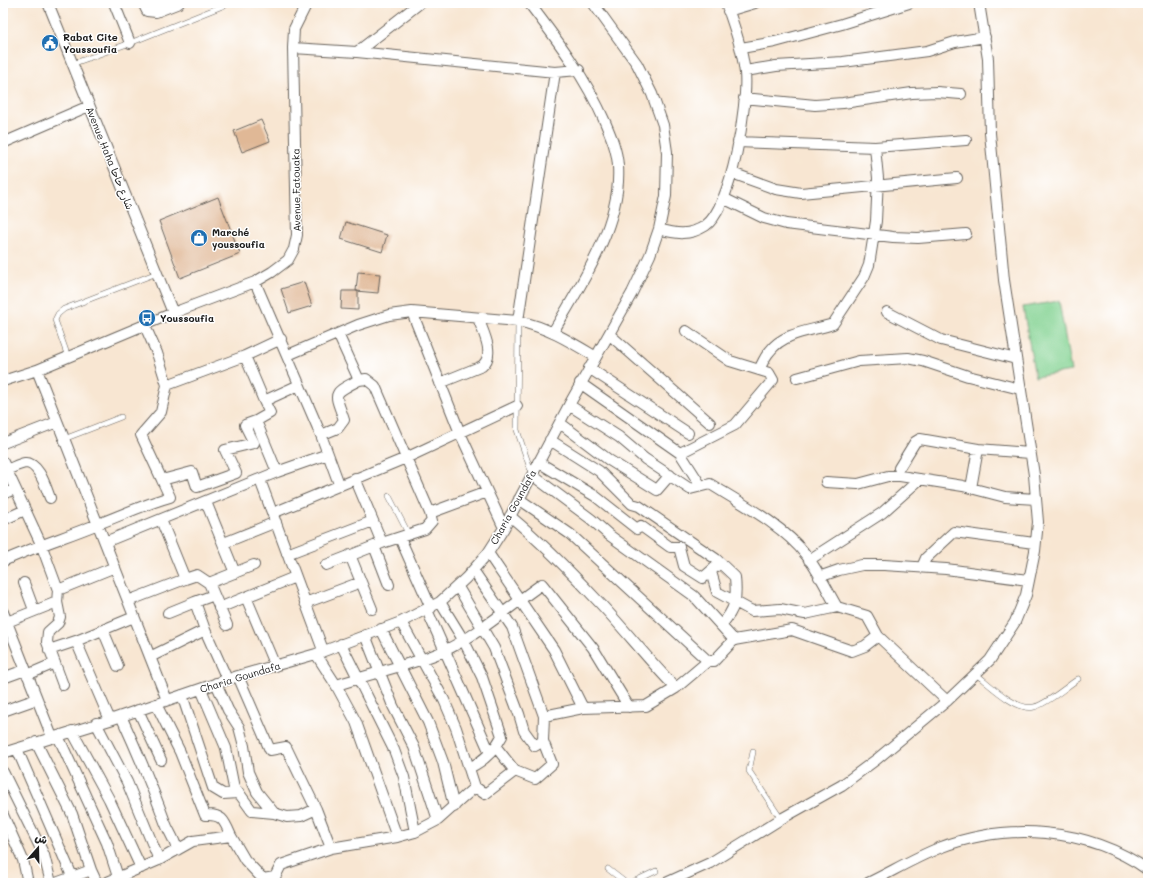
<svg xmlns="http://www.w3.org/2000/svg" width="1151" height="886" font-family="Mali,'Playpen Sans Arabic',sans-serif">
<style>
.green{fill:#84d393;stroke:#507858}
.building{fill:#e0b896}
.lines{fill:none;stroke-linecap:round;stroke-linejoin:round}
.lane-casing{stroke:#69635c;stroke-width:6}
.street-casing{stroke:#69635c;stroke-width:12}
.lane{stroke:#fff;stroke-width:5}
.street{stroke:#fff;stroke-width:10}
.labels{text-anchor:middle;stroke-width:3;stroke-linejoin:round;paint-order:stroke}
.poi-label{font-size:10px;font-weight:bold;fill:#1c1c1c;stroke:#fff;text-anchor:start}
.street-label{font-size:10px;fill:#1c1c1c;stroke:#fff}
</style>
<rect width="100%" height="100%" fill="#fff"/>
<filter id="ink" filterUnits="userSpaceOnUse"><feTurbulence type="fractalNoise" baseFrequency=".025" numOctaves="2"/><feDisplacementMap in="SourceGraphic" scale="8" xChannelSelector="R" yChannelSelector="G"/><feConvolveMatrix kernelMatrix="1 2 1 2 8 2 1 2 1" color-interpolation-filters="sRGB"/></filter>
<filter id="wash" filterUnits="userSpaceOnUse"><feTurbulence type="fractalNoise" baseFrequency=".012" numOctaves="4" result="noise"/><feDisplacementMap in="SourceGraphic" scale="16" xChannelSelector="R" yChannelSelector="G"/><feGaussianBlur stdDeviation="0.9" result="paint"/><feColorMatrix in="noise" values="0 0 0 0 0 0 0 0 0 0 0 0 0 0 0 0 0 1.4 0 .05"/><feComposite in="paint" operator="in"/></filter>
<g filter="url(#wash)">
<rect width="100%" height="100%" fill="#f8e6d2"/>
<!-- green -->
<path class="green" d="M1059,301L1071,371L1035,377L1023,307Z"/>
<g id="blocks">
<!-- building -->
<path class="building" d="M261,120L270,141L242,152L234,131Z
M218,197L240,254L180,278L159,221Z
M346,222L387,235L382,252L341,239Z
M358,272L380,274L378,293L356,291Z
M304,282L312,306L289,313L281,289Z
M342,291H358V310L341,309Z"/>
</g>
</g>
<g filter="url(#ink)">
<use href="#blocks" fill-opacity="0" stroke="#69635c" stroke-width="1"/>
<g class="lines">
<defs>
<path id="lane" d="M72,64L130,43L230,3
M518,321L517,430L532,474
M68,357L55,320L58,314L64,309L157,273
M64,439L121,417
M389,496L409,535
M976,674C989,684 1017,712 1034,707C1047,704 1066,687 1078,679
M753,752L749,771L781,819
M608,869L626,883
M631,883L656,871"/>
<path id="street" d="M48,3L173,313
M114,3L130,43
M143,3L147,11L156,12L179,3
M529,3C558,41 586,78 605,122C611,136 617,150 618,166C622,223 581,285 553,332
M728,11L755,3
M293,48L357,52L555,72L579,70
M741,48L775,42L842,24L909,3
M357,52L420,3
M745,71L776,66L843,62L927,51L955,42L985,37
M744,98L815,105L843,103L912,93L937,92L961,94
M738,142L875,147L966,140
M3,143L89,106
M732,173L776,189L801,193L957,178
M723,198L764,218L786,224L893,237L918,238L966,234
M659,229C676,234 689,236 705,226C732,208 748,104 745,73C742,48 734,26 726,3
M255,282L321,435L339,484
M412,312L460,433L504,528
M887,312L941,340L1016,359
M518,321L555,72
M145,326L157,353L167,385L245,356
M338,334L359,380L366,379L375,386L430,513L487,492
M610,335L710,423
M281,339L245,356L264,401L299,385
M288,355L358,325L389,315L412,312L518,321C547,327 571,342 596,357
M589,368L688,433
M37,370L167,700
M759,370C762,364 765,356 770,351C784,332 812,331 833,324L864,277L869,265L876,221L878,178L875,147
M797,378L859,361L908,358L923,361L968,376L1020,389
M3,381L37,370L173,313L255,282L272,272L288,260L294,249L297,235L293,48L294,29L307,3
M440,383L482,366C496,355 483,332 478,318
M580,383L680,453L701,486
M264,401L270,413L256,421L277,472
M569,405L619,437L645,459L690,489L710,484C741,503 784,526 806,555C818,570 827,590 837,607
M560,423L609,460L657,490L670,475
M321,435L338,428L344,420C335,392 330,395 359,380
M550,440L599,471L632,504L639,506L716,559L735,577C737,598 736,609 721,625
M3,443L57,422
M680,453L735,425L773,380L769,373L730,361L686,331
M3,462L41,544L58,590L57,602L60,617L58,623L48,632L47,642L63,685
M538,462L595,496L637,529L641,526L670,547H679L684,566L703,578L720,563
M899,468L915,442L920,439L978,449L1030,453
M6,470C12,468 19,464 25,463C39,462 46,488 50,498
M532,475L591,519L609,535L694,596L734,640
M162,480L141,435L161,412L167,385
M260,480L323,650
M826,482L858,484L888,476H900L963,486L1005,497L1036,499
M971,488L978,449
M3,494L15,489
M519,499L570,534L708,661
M206,502L235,573
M273,513L406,458L517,406
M510,516C541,542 569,570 596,599C624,628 648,660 676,688
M3,520L25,510
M161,520L185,579L197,575L209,583L227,625
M373,521L382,543
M400,538L431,608
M105,542L277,472L328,454
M224,543L276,522
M374,546L389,585
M488,553L554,650L583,708
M287,554L373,521L355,478
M350,555L372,609
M809,560L882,513L920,479
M3,561C34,547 66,537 98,524C122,515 145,504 170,497L162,480L192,472L197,487L236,473L225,450L254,443L245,425L256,421
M326,565L382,543L425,529L432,521L430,513
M922,567L926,558L954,532L1034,543
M473,570L512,627L544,716
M711,572L717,592L752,611L780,609L805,614L837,607L867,616L878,636
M819,577L839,570L862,565H884L946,569L1028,580
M24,583L34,610
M209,583L254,565
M458,587L494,648L519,714L524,731L535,746L543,741
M58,590L115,567
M246,597L275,666
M128,601L185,579
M440,602L464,641L482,677L502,736C495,750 484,761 469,768
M305,603L361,582
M219,608L295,577
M427,610L490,753
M3,612L52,737
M168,613L195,602
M7,622L57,602
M401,622L444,700L456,728L475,787
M381,629L428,722L443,762L454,807
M103,630L118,666
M205,630L227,679
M365,635L393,706L414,747L438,820
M76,641L110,720
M341,644L394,750L404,777L415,832
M49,650L76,641L134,617
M316,654L336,685L356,722L397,837
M150,657L205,630L195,602L214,595
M27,675L55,663
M238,676L270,750L286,747L316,809
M3,678L25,670
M216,683L228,710L239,727L244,746L248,772L257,792L274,813L287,817L301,816L316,809L331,848
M336,685C351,681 365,676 380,672C402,665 425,660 446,650C481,633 510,606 542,584L593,648L629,707
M201,689L226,748L234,788L239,793
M182,695L213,788L223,794L239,793L252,811L274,813
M156,704L180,752L205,815C222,814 224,820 231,836
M138,710L161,760
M3,711L37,699
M121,716C137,751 152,786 165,822C169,833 174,837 177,850
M96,723L127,782L159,860
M72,731L109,799L141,868
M58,736L107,843L118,877
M36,742L72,814L91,870
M17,749L75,883
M3,753L110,720L238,676L316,654L401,622L440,602L466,578L488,553L504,528L569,405L632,293L650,255L659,229L666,196L667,152L663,125L652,94L637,64L593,3
M515,771L535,779L552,764L543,741L544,716L583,708L646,706L676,688L708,661H714L734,640L792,630L852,651L865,646L878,636L947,701
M3,772L44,855L51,883
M3,815L23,860L28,883
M56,883L91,870L97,883
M105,883L159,860L193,841L231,836L245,860L263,879L275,877L281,865L331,848L397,837L415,832L438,820L475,787L485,794L515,771L496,747
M666,883L710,863L781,819L842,785L877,759L947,701L990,660L1015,622L1026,595L1035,551L1038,522L1034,475L1004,280L990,133L988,59L979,3
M868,883C891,872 914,858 939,848C1007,822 1087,827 1148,870"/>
</defs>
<!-- lane casing -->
<use href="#lane" class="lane-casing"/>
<!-- street casing -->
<use href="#street" class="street-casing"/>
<!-- lane -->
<use href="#lane" class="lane"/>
<!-- street -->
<use href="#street" class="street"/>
</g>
</g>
<!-- icons -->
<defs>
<symbol id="civic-disc" viewBox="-11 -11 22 22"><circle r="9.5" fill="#1f6fb2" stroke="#fff"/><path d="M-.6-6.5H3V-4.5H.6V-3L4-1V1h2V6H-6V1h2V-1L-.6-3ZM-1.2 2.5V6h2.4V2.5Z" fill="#fff"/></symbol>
<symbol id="shop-disc" viewBox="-11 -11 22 22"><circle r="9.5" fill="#1f6fb2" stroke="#fff"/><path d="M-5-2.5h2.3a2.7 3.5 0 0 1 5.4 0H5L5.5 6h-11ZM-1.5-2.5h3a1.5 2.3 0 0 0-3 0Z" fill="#fff"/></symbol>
<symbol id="bus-disc" viewBox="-11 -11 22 22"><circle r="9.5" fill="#1f6fb2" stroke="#fff"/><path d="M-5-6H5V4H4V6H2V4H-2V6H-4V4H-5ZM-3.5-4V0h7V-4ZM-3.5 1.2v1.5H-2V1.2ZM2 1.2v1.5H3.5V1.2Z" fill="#fff"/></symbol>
</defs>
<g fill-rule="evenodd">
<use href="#civic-disc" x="40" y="33" width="20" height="20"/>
<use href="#shop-disc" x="189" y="228" width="20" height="20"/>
<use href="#bus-disc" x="137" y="308" width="20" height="20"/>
</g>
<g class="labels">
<!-- poi labels -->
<g class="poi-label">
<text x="63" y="41">Rabat Cite<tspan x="63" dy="12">Youssoufia</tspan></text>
<text x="212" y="236">Marché<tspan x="212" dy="12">youssoufia</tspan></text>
<text x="160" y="322">Youssoufia</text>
</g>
<!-- street labels -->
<g class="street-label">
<text transform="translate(110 158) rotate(68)" y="4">Avenue Haha شارع حاحا</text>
<text transform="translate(296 190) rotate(-91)" y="4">Avenue Fatouaka</text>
<text transform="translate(513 507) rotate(-61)" y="4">Charia Goundafa</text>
<text transform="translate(240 677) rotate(-17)" y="4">Charia Goundafa</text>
</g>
</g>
<!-- margin -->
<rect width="1151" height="886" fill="none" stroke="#fff" stroke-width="16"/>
<!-- north arrow -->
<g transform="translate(38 848) rotate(20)" stroke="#ffffff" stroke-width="3" paint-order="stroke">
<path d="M0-3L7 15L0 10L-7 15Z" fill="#1c1c1c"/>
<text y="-6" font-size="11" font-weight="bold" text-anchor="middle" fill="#1c1c1c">ش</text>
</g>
</svg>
